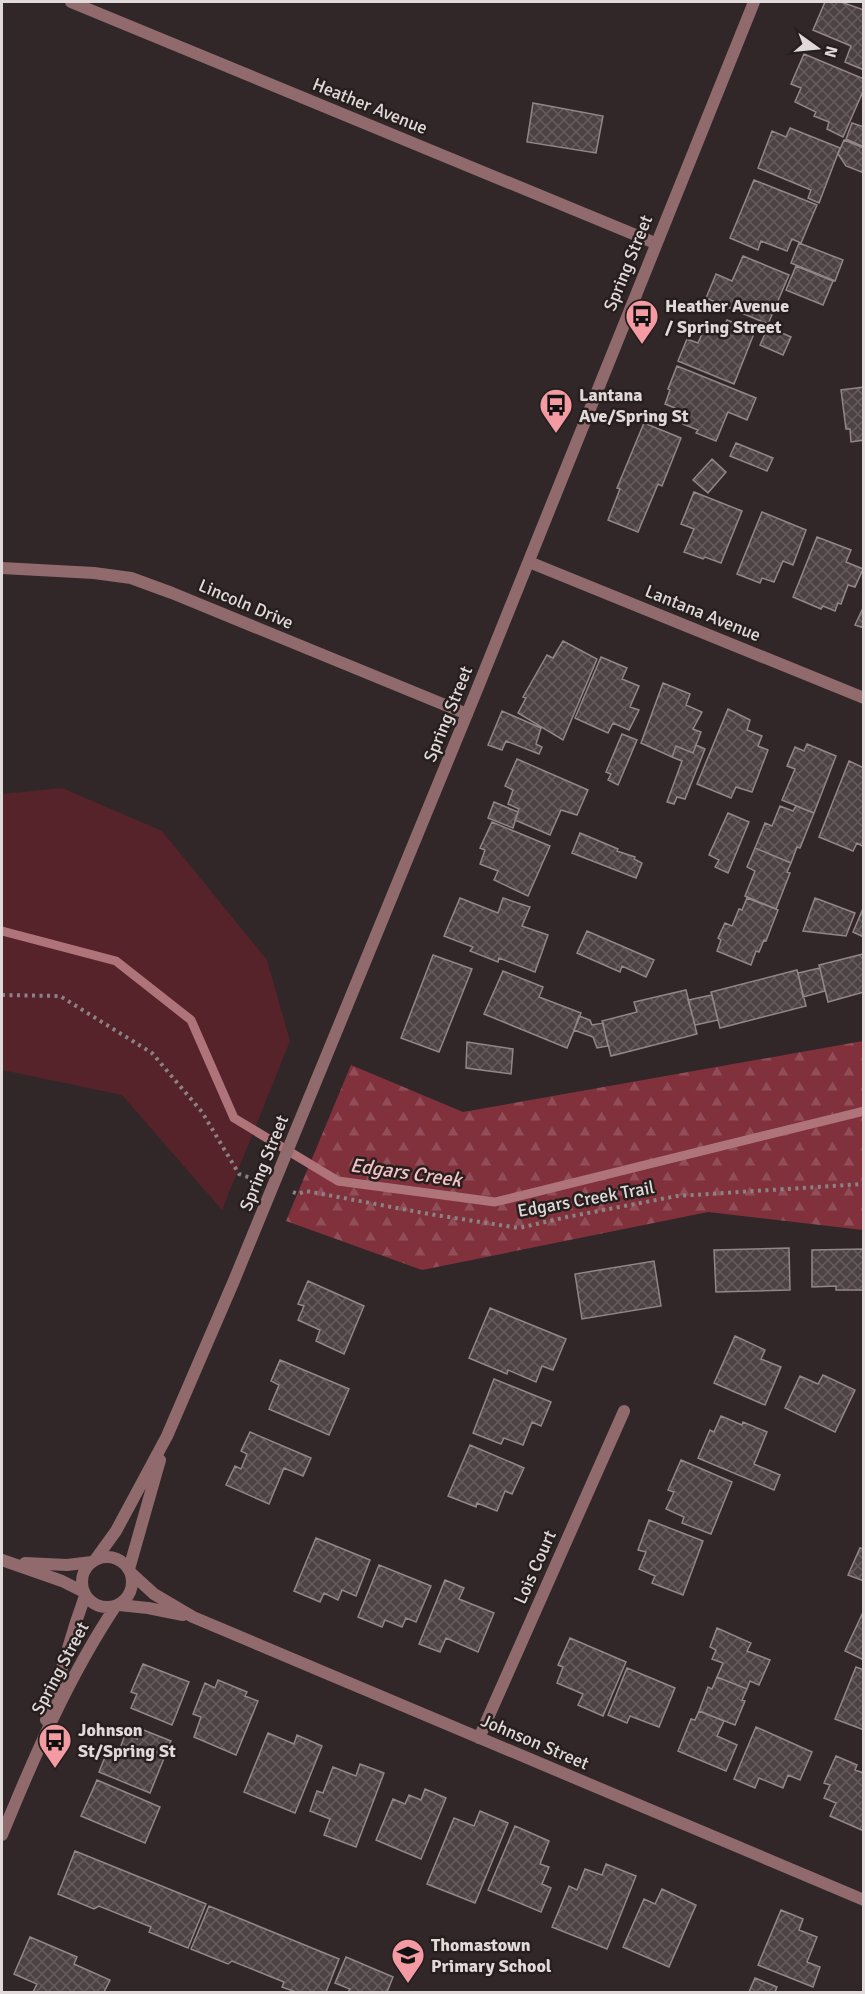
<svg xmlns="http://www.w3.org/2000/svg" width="865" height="1994" font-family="Signika,sans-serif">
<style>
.forest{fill:url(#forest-firs)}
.park{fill:#552329}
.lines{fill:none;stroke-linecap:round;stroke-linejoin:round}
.stream{stroke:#af747a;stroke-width:9}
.building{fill:url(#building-cross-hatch);stroke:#928687;stroke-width:1.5}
.path{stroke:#8b8283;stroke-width:4;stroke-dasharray:3 4.5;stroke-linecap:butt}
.minor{stroke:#906a6c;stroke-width:12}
.tertiary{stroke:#906a6c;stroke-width:12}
.labels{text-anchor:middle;stroke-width:5;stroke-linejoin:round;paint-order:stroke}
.street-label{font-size:18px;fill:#e1dada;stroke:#271e1e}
.poi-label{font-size:18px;font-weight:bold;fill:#e1dada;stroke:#271e1e;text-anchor:start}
.water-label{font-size:20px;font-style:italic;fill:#f3c2c5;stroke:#271e1e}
</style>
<defs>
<pattern id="forest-firs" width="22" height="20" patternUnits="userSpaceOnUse" patternTransform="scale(1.5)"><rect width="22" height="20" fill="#80313c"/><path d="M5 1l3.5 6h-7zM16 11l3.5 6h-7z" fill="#924e58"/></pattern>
<pattern id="building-cross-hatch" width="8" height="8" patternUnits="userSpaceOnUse" patternTransform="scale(1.5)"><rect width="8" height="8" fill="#4d4243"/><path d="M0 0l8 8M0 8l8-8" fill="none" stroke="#665d5e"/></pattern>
</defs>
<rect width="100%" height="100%" fill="#312728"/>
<!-- forest -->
<path class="forest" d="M863,1041V1230L708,1212L422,1270L286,1221L351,1065L463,1112Z"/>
<!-- park -->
<path class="park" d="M62,788L162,831L267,960L290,1041L222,1210L122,1095L2,1070V794Z"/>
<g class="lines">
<!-- stream -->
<path class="stream" d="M2,931L116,961L191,1020L234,1118L338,1181L495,1202L864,1111"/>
</g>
<!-- building -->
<path class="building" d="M825,2H841L864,10V70L845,62L851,46L813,30Z
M804,54L864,79V89L843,137L827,129L829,122L814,116L816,112L795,102L801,88L791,84Z
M533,103L603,116L596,153L527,142Z
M852,123L864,127V147L846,139Z
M790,128L840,148L819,203L808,198L811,190L758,168L772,131L786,137Z
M844,140L864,148V173L846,166L838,154Z
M754,180L817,205L801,243L792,239L787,251L761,241L758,250L730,238Z
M799,243L843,260L835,281L791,263Z
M743,256L789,275L768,324L706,298L716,274L732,281Z
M796,266L833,281L823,305L786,290Z
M727,320L755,331L734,384L678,361L687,339L698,343L706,325L722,331Z
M768,327L791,337L783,355L760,345Z
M677,366L756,398L747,420L728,412L716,441L696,433L698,430L683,424L687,413L665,404L670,390L668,389Z
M864,387V440L851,442L850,429H846L841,390Z
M644,423L681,438L662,486L658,484L638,532L608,520L620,489L617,488Z
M736,443L773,458L767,471L730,456Z
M712,459L726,472L708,493L693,480Z
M694,492L742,511L721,563L705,557L703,559L684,552L694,529L681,524Z
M762,512L806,530L793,565L783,561L774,582L762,578L760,583L737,574Z
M817,537L851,550L846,562L863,569L855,587L848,585L841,604L838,603L835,611L823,606L821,609L793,597Z
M864,606V628L855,625Z
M563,641L597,659L563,740L518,713L526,698L523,697L547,655L553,658Z
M601,657L627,668L622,679L639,686L630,707L639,710L629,730L613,723L608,733L575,718Z
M663,683L690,694L686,705L702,712L693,729L701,732L693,753L676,746L672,757L641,743Z
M728,709L750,720L747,730L762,736L758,746L768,750L752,792L736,787L731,798L697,784Z
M502,711L541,728L536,744L542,747L539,754L506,741L502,750L488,745Z
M622,734L637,740L618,785L608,780L611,774L606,772Z
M807,744L836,756L814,813L782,800L795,769L787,766L795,747L804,751Z
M696,745L705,749L685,799L677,797L674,804L667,802L682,761L672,757L676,746L693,753Z
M517,759L588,790L577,815L561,810L550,835L515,820L519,809L508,804L513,790L505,786Z
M849,761L864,768V847L857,843L853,851L819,837Z
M494,802L518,812L513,828L488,818Z
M780,806L793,811L796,806L814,813L800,848L797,847L791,863L755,848L765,823L772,826Z
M728,813L749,822L728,873L715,867L719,860L709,855Z
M492,822L550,846L528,896L494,880L498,871L480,864L485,850L480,848Z
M580,833L618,849L617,851L635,857L634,859L642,863L636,878L572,853Z
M755,848L791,863L787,872L790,873L776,909L745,896L755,871L747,867Z
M460,898L498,913L503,898L530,907L522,926L548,935L535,972L499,958L498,962L470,951L473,947L444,936Z
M747,898L778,910L766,941L764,940L759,952L756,951L751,965L717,951L721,940L718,938L725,923L732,926L739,909L742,910Z
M815,898L855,913L846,936L803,931Z
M864,906V937L853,932Z
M587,931L654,960L646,977L622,966L620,972L577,953Z
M863,954L864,992L828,1002L819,965Z
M433,955L472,969L439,1052L401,1038Z
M820,968L825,991L803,997L798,973Z
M797,970L806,1006L720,1028L711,992Z
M503,971L543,987L539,997L581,1013L567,1048L484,1014Z
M686,990L697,1034L611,1056L602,1021L637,1012L634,1002Z
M712,995L718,1020L695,1025L688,1000Z
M579,1016L590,1020L592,1025L603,1023L608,1046L597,1048L593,1037L574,1030Z
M467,1042L513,1049L511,1074L466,1068Z
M789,1248L790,1290L716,1292L714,1250Z
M864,1249V1290H836V1286L812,1287V1250Z
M654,1261L661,1306L582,1319L575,1274Z
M308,1281L364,1306L344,1354L316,1341L320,1330L298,1320L304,1306L298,1304Z
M490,1308L566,1339L553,1370L542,1366L536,1382L508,1370L507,1374L469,1358Z
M735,1336L765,1350L761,1359L781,1367L765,1405L714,1383Z
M280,1360L349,1389L329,1435L269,1409L279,1385L271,1381Z
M823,1375L855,1390L835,1432L785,1408L800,1376L818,1384Z
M494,1379L551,1402L541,1426L532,1422L523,1445L504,1438L501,1444L473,1433Z
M721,1416L742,1425L743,1422L767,1432L754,1464L780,1475L774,1490L698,1458L710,1430L714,1432Z
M250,1432L311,1458L303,1476L284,1468L269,1504L226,1485L235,1466L241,1469L247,1454L241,1451Z
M470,1445L524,1468L512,1494L505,1491L497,1511L477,1503L476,1507L448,1496Z
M681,1460L732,1482L711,1534L682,1523L684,1517L666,1509L674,1492L668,1490Z
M649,1520L703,1541L683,1595L652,1583L655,1576L639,1569L646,1552L638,1550Z
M316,1538L370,1560L356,1596L342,1590L338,1600L324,1593L320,1602L294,1591Z
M860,1548L864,1549V1581L848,1575Z
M379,1565L431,1586L416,1622L406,1618L402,1627L385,1620L382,1627L358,1617Z
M445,1580L464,1588L459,1599L494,1613L478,1652L446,1638L440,1652L419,1644Z
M864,1610V1660L845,1651Z
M717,1628L751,1643L747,1651L770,1660L759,1685L750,1681L747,1689L717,1677L723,1663L712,1659L716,1650L710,1647Z
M570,1638L626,1662L603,1716L578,1705L583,1694L557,1683L563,1667L558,1665Z
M143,1664L189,1682L172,1725L131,1708L137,1694L131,1692Z
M856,1667L864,1670V1730L835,1719Z
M627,1668L675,1688L659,1727L630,1716L627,1723L608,1715Z
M717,1677L747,1689L742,1700L745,1701L735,1725L699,1711L708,1687L712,1689Z
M218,1680L247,1692L245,1696L258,1701L236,1755L194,1737L201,1717L193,1714L205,1683L215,1688Z
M699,1711L724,1721L717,1736L737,1745L726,1771L678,1751L691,1719L695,1720Z
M756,1727L812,1752L800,1780L788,1775L783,1788L759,1778L755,1788L734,1779Z
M141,1729L171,1741L150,1793L99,1772L107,1752L117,1756L125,1735L137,1739Z
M268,1733L294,1744L297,1735L322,1746L295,1813L244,1792Z
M836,1756L857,1765L855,1770L864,1773V1831L830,1816L836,1803L824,1798L830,1785L824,1783Z
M360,1764L384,1773L356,1847L324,1835L330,1819L310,1811L317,1791L323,1793L333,1767L356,1776Z
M97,1780L160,1807L145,1843L81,1816Z
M425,1789L446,1798L421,1859L376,1840L393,1799L405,1804L409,1795L421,1800Z
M480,1811L508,1823L475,1903L427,1884L454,1818L474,1826Z
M515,1826L549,1841L540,1864L549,1867L542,1884L551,1888L541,1912L488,1890Z
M75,1851L206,1904L188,1948L149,1932L151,1927L99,1906L94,1909L58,1894Z
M606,1864L636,1876L607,1949L552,1927L569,1886L577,1890L585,1869L602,1875Z
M662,1889L696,1905L669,1967L623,1947L644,1899L655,1904Z
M209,1906L339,1959L326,1992H296L282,1987L284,1982L232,1961L228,1964L191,1949Z
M781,1910L803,1919L799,1930L817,1937L807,1962L820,1967L813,1987L758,1965Z
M30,1937L77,1957L74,1964L110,1980L104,1992H33L37,1984L14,1974Z
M346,1957L393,1977L387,1992H348L350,1989L335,1983Z
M755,1978L777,1987L775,1992H749Z"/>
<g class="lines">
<!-- path -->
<path class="path" d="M2,995L60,996L152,1053L202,1112L239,1174L254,1179
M293,1192L298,1194L306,1191L429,1214L519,1228L567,1217L677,1196L864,1184"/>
<!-- minor -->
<path class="minor" d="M71,2L655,243
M529,562L864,698
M2,568L94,573L131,578L172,593L467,714
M2,1560L62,1581L84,1592
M25,1563L67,1565L92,1562
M131,1573L154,1594L193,1617L864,1900
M119,1605L148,1608L183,1615
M479,1738L624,1411"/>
<!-- tertiary -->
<path class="tertiary" d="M82 1582a25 25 0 1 1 50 0a25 25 0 1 1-50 0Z
M95,1560L116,1531L167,1436L233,1283L476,692L754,2
M129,1569L160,1460
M46,1720L76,1622L85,1596
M2,1835C34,1757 68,1678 115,1607"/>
</g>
<!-- icons -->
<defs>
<symbol id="bus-pin" viewBox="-11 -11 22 30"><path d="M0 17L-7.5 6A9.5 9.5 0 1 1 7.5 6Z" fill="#f49aa2" stroke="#271e1e"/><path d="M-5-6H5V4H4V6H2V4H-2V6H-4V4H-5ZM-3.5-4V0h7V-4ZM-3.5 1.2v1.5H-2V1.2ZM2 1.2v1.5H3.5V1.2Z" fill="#111"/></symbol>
<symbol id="school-pin" viewBox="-11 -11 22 30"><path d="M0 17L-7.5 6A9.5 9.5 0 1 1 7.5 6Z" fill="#f49aa2" stroke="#271e1e"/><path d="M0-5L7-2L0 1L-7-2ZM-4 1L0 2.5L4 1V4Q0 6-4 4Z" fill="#111"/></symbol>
</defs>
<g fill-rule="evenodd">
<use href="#bus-pin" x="623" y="297" width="38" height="52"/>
<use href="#bus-pin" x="537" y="386" width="38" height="52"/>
<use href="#bus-pin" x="36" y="1721" width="38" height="52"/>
<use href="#school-pin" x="389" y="1936" width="38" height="52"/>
</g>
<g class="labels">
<!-- street labels -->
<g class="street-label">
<text transform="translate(370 106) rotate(22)" y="6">Heather Avenue</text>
<text transform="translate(628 263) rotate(-68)" y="6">Spring Street</text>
<text transform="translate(246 604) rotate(23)" y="6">Lincoln Drive</text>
<text transform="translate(703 613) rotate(22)" y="6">Lantana Avenue</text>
<text transform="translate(448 714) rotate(-68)" y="6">Spring Street</text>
<text transform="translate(264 1163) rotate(-68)" y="6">Spring Street</text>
<text transform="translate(586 1199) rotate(-10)" y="6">Edgars Creek Trail</text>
<text transform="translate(535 1567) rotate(-66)" y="6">Lois Court</text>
<text transform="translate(60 1668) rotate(-62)" y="6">Spring Street</text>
<text transform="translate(535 1742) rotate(23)" y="6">Johnson Street</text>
</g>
<!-- poi labels -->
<g class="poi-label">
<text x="665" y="312">Heather Avenue<tspan x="665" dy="21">/ Spring Street</tspan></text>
<text x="579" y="401">Lantana<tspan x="579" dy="21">Ave/Spring St</tspan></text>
<text x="78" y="1736">Johnson<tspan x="78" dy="21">St/Spring St</tspan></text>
<text x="431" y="1951">Thomastown<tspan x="431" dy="21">Primary School</tspan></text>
</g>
<!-- water labels -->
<g class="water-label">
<text transform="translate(406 1172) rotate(8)" y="7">Edgars Creek</text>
</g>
</g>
<!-- border -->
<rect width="865" height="1994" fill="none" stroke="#e1dada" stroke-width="6"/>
<!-- north arrow -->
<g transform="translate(817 48) rotate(105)" stroke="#271e1e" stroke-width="4.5" paint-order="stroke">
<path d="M0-4.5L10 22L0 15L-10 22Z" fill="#e1dada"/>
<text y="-9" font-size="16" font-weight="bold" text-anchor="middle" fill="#e1dada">N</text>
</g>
</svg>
